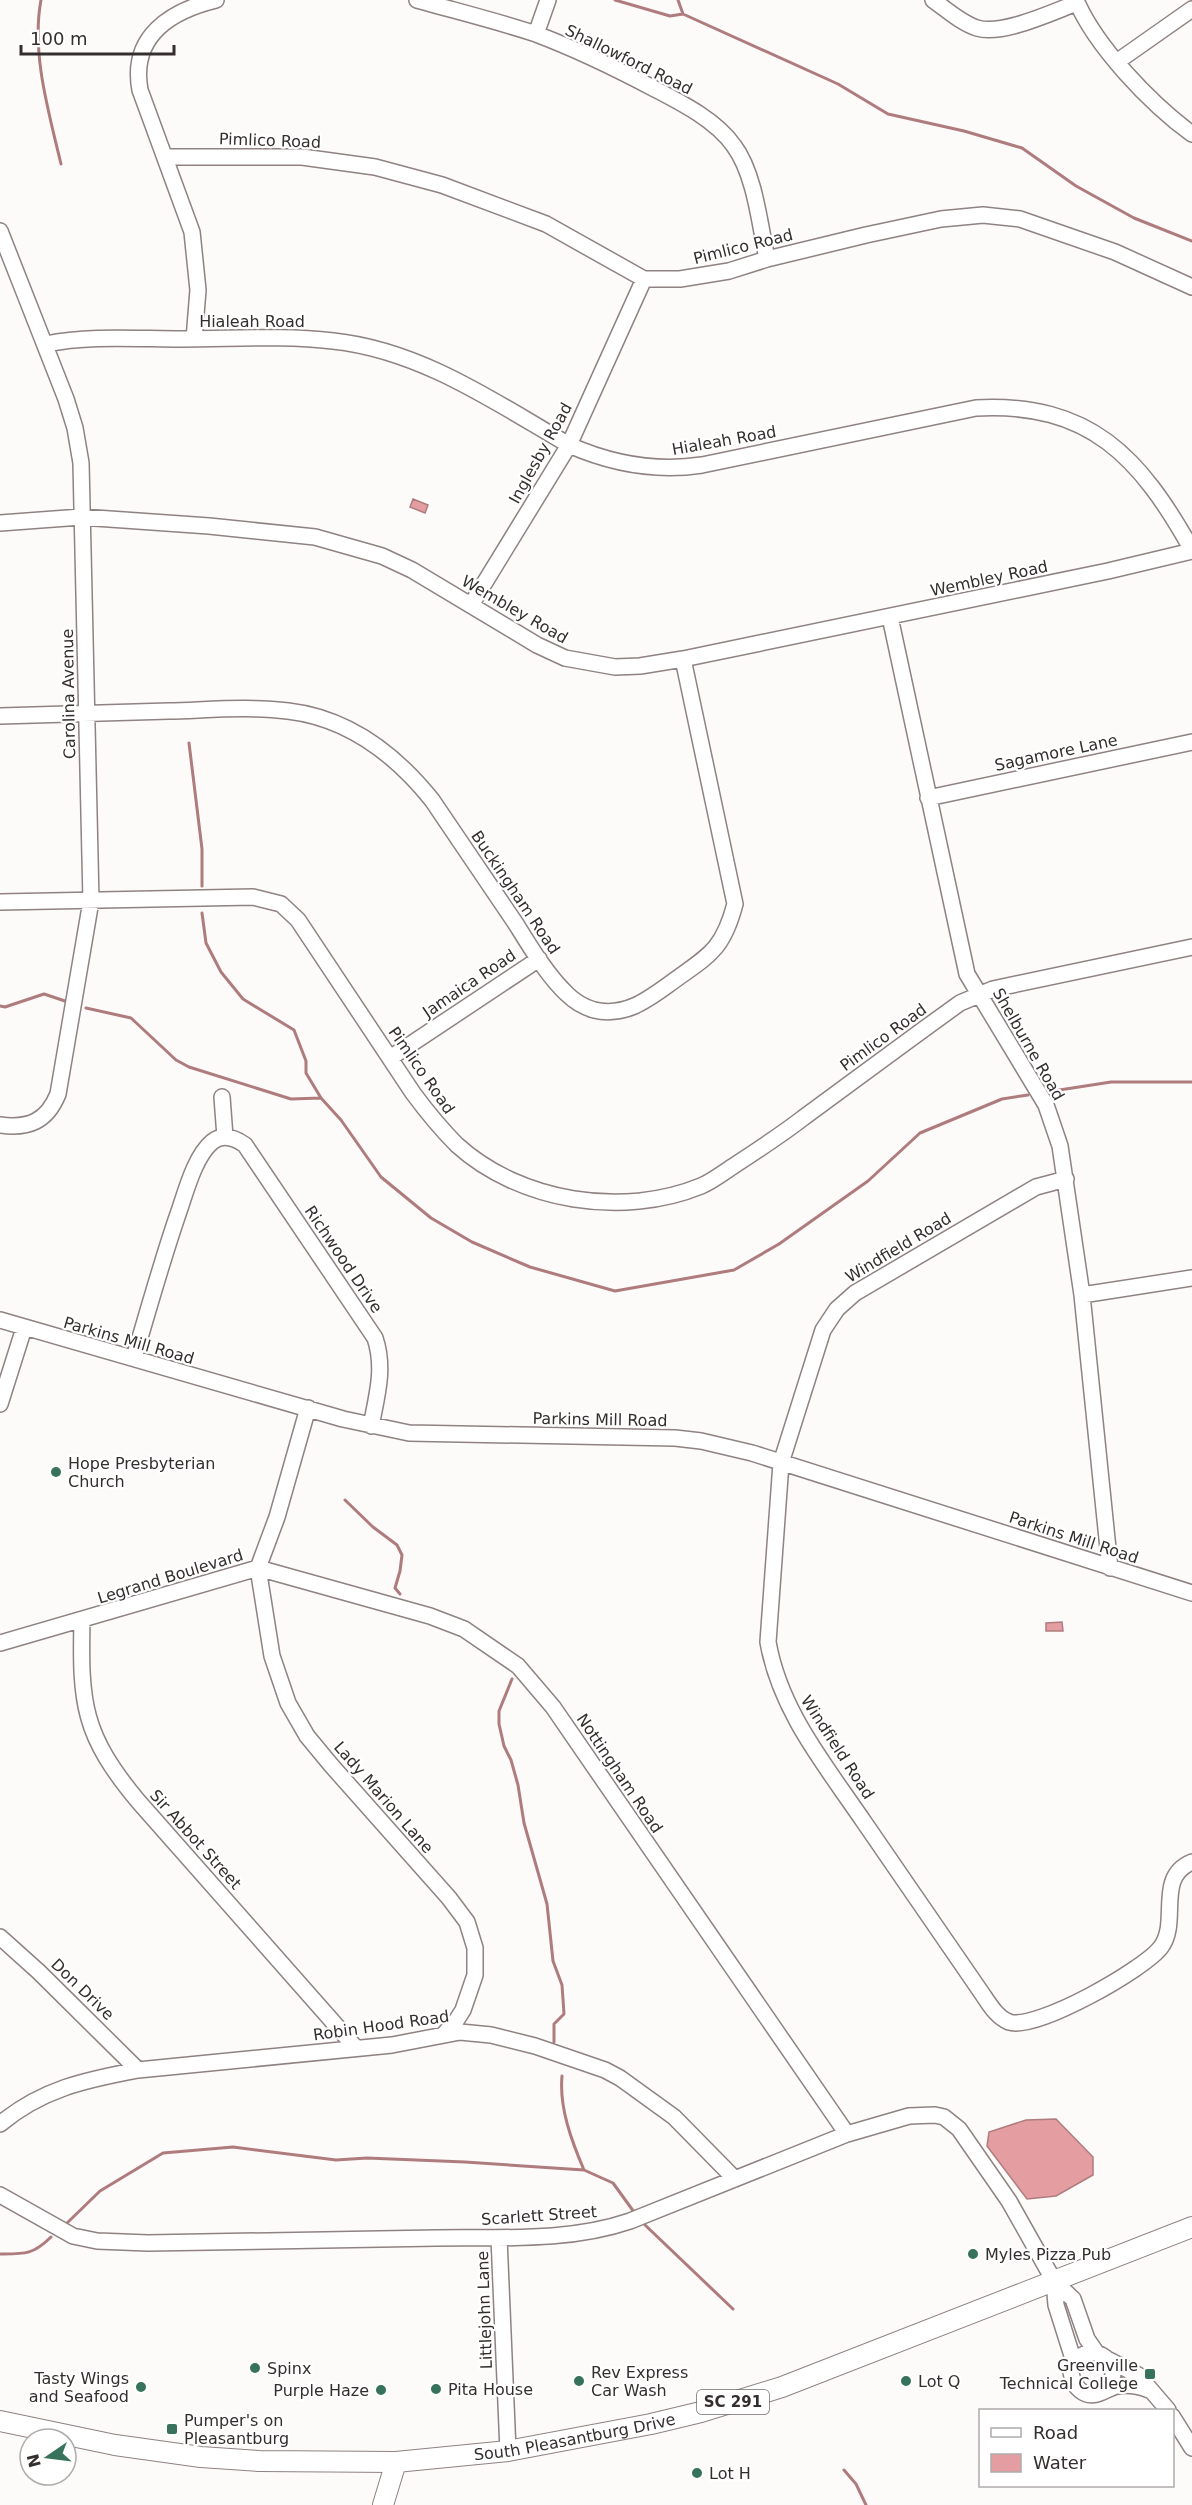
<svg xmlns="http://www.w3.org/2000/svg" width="1192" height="2505" font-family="'DejaVu Sans',sans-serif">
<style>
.water{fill:#e49ea1;stroke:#af7c7e;stroke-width:1.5}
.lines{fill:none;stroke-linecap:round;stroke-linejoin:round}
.stream{stroke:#af7c7e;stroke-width:3}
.minor-casing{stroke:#8f8282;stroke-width:18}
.major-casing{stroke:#8f8282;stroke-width:22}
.minor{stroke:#fff;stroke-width:15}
.major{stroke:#fff;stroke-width:20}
.poi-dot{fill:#37725c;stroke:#fff;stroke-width:2}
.labels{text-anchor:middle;stroke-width:4.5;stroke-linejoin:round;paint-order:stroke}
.shield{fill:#fff;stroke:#716d6d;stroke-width:1.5}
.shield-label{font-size:15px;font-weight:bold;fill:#342e2e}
.street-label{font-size:16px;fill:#342e2e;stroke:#fff}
.poi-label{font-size:16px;fill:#342e2e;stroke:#fff;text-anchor:start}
</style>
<rect width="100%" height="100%" fill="#fdfafa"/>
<!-- water -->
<path class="water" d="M413,499L428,505L425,513L410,507Z
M1062,1622L1063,1631H1046V1623Z
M1056,2119L1093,2157V2175L1056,2196L1027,2199L987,2146L989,2132L1026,2120Z"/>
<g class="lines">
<!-- stream -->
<path class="stream" d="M41,0C31,53 49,113 61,164
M615,0L670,16L683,14L838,84L888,114L964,131L1022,148L1076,186L1134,218L1192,241
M678,0L683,14
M189,743L202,849V886
M202,913L206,943L221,972L243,999L294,1030L306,1061V1073L321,1098L341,1120L381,1177L431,1218L472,1242L530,1267L615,1291L734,1270L779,1244L868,1181L920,1133L1002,1099L1028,1095
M0,1006L5,1007L44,994L65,1001
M86,1008L131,1018L176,1060L189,1067L291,1099L321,1098
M1053,1091L1111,1082H1192
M345,1500L373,1527L397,1545L402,1555L400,1571L395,1588L400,1594
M512,1679L499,1711V1724L504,1746L511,1760L518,1785L524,1823L547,1904L553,1961L562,1985L564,2014L554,2024V2042
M562,2076C559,2108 572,2142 584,2170
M66,2224L100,2191L163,2153L233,2147L336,2160L367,2158L465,2162L584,2170L613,2183L634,2212
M645,2225L733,2309
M0,2254C24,2254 33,2255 51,2237
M844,2470L856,2484L866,2505"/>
<defs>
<path id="minor" d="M417,0C456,11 497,21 536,34C576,49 615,68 653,88C680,102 716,120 734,146C755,174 760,226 767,259
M933,0C946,9 961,23 977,28C1002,36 1052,12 1077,3
M1076,0C1096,47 1151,104 1192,134
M536,34L548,0
M1118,61L1192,9
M165,157H302L375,167L442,185L546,224L644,279H680L729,271L767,259L866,235L941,219L983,215L1020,219L1115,252L1192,287
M0,231L66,399L75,428L81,463L91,901L58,1094C47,1121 29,1129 0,1125
M194,339L198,290L192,232L140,90C130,36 171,11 216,0
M46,344C89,335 138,339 182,339C232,339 283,335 333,341C420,350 495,402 569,445C612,464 655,472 702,465L976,408C1090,402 1140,457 1192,550
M0,523L81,517L209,526L315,537L382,556L412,570L537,645L565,658L615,667L640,666L683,659L1108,571L1192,551
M471,605L569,445L644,279
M890,617L967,974L1046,1105L1060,1146L1082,1295L1110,1568
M0,716C56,714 113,713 169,711C208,710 249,706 288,711C348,718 395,754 432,800C460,841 488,883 516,924C531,948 547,975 567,994C574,1001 584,1007 594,1010C624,1017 646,1001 668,985C707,956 722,953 735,904L683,659
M928,798L1192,742
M0,902L253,897L281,904L298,920L413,1093C427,1112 441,1129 457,1145C520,1202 623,1218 701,1186C713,1181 724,1172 735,1165C758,1150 781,1135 803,1118C855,1080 907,1041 960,1003L993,989L1192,947
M390,1058L539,959
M222,1097L225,1137
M1066,1179L1036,1187L855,1293L837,1309L823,1330L781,1463L768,1642C780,1711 826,1766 864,1822C903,1879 942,1935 981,1992C988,2002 996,2017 1009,2022C1036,2031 1145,1969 1161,1947C1180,1922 1155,1877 1192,1862
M1082,1295L1192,1278
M0,1320L343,1419L409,1433L675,1438L701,1441L752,1453L1192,1593
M134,1358C148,1311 161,1264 177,1217C185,1195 194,1157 212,1142C223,1133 235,1138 245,1145L375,1338C385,1368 377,1395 371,1426
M0,1404L24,1328
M82,1620C80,1704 83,1735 138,1801L356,2048
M0,1643L258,1568L277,1517L308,1408
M0,1937L39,1972L138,2070
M443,2035L456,2021L463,2010L475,1975V1948L467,1922L449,1898L331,1765L307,1736L288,1703L272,1656L258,1568L430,1616L464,1629L518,1666L553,1707L847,2134
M0,2124C42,2089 85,2080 138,2070L392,2045L460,2032L491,2035L535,2046L605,2070L620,2078L674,2117L735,2179
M0,2195L73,2236L97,2241L148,2243C244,2241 340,2239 436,2238C500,2237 569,2242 630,2221L847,2134L909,2116L935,2115L944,2117L959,2129L1009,2201L1054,2281L1073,2299L1087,2339L1096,2352
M499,2238L508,2451
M1054,2281L1056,2305L1074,2362
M1109,2360L1138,2375L1168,2410
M1106,2390C1131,2360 1081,2333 1071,2372C1073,2387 1084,2399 1100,2393C1106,2391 1111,2387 1117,2386C1129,2384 1139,2386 1149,2390
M1172,2416L1192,2448"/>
<g id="major">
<path id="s1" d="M0,2421L115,2445L201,2457L259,2461L396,2462L508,2451L651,2424L701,2412L782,2387L1192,2227"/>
<path d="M383,2505L396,2462"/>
</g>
</defs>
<!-- minor casing -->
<use href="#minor" class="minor-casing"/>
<!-- major casing -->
<use href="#major" class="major-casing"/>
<!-- minor -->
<use href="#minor" class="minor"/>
<!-- major -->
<use href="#major" class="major"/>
</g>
<!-- markers -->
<g class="poi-dot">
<circle cx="56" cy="1472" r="6"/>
<circle cx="973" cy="2254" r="6"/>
<circle cx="255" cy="2368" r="6"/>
<rect x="1144" y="2368" width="12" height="12" rx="3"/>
<circle cx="579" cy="2381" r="6"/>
<circle cx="906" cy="2381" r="6"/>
<circle cx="141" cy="2387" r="6"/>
<circle cx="436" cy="2389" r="6"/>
<circle cx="381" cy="2390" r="6"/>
<rect x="166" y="2423" width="12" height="12" rx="3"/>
<circle cx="697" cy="2473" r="6"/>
</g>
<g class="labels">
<!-- shield labels -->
<rect class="shield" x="697" y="2390" width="72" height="24" rx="4.5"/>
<g class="shield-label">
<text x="733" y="2407">SC 291</text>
</g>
<!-- street labels -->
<g class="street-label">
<text transform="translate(629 59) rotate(26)" y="6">Shallowford Road</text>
<text transform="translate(270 140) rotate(2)" y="6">Pimlico Road</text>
<text transform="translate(743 246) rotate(-14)" y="6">Pimlico Road</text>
<text x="252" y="327">Hialeah Road</text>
<text transform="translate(724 440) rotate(-10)" y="6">Hialeah Road</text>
<text transform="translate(540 453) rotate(-61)" y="6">Inglesby Road</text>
<text transform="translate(989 578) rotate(-12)" y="6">Wembley Road</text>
<text transform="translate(515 609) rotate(30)" y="6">Wembley Road</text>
<text transform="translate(68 694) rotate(-91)" y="6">Carolina Avenue</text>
<text transform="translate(1056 752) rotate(-12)" y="6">Sagamore Lane</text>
<text transform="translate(516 892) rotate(56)" y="6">Buckingham Road</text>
<text transform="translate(469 983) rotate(-34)" y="6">Jamaica Road</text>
<text transform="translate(883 1037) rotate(-36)" y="6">Pimlico Road</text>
<text transform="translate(1029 1044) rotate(60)" y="6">Shelburne Road</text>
<text transform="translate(422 1070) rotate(55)" y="6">Pimlico Road</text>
<text transform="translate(898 1247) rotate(-31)" y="6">Windfield Road</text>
<text transform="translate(344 1259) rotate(56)" y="6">Richwood Drive</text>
<text transform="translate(129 1340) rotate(16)" y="6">Parkins Mill Road</text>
<text transform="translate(600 1419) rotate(1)" y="6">Parkins Mill Road</text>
<text transform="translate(1074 1537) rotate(18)" y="6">Parkins Mill Road</text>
<text transform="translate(170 1576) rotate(-17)" y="6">Legrand Boulevard</text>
<text transform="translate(838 1747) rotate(57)" y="6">Windfield Road</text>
<text transform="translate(620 1773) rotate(56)" y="6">Nottingham Road</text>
<text transform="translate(384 1797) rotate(49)" y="6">Lady Marion Lane</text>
<text transform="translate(196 1839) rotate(48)" y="6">Sir Abbot Street</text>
<text transform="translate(83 1989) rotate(44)" y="6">Don Drive</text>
<text transform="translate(381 2025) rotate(-8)" y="6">Robin Hood Road</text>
<text transform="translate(539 2215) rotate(-4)" y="6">Scarlett Street</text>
<text transform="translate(484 2310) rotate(-92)" y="6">Littlejohn Lane</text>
<text dy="6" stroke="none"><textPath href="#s1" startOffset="580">South Pleasantburg Drive</textPath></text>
</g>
<!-- poi labels -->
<g class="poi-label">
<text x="68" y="1469">Hope Presbyterian<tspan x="68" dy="18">Church</tspan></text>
<text x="985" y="2260">Myles Pizza Pub</text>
<text x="1138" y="2371" text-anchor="end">Greenville<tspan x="1138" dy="18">Technical College</tspan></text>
<text x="267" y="2374">Spinx</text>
<text x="591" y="2378">Rev Express<tspan x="591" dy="18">Car Wash</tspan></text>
<text x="129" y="2384" text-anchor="end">Tasty Wings<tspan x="129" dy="18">and Seafood</tspan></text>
<text x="918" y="2387">Lot Q</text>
<text x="448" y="2395">Pita House</text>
<text x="369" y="2396" text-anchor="end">Purple Haze</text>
<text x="184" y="2426">Pumper's on<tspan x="184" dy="18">Pleasantburg</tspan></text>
<text x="709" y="2479">Lot H</text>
</g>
</g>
<!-- legend -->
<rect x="979" y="2409" width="195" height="78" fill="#ffffff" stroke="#aeabab" stroke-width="1.5"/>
<rect x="991" y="2428" width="30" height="9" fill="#ffffff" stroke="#aeabab" stroke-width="1.5"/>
<text x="1033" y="2439" font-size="18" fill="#342e2e">Road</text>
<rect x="991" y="2454" width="30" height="18" fill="#e49ea1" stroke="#aeabab" stroke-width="1.5"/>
<text x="1033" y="2469" font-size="18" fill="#342e2e">Water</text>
<!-- north arrow -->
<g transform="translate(48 2457) rotate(256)"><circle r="28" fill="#ffffff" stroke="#aeabab" stroke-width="1.5"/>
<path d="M0-4.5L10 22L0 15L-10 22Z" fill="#37725c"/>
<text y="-9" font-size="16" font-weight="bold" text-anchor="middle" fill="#342e2e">N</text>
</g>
<!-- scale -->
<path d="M21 45v9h153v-9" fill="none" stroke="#342e2e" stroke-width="3"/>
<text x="30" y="45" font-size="18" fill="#342e2e" stroke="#ffffff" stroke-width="4.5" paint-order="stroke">100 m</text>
</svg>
